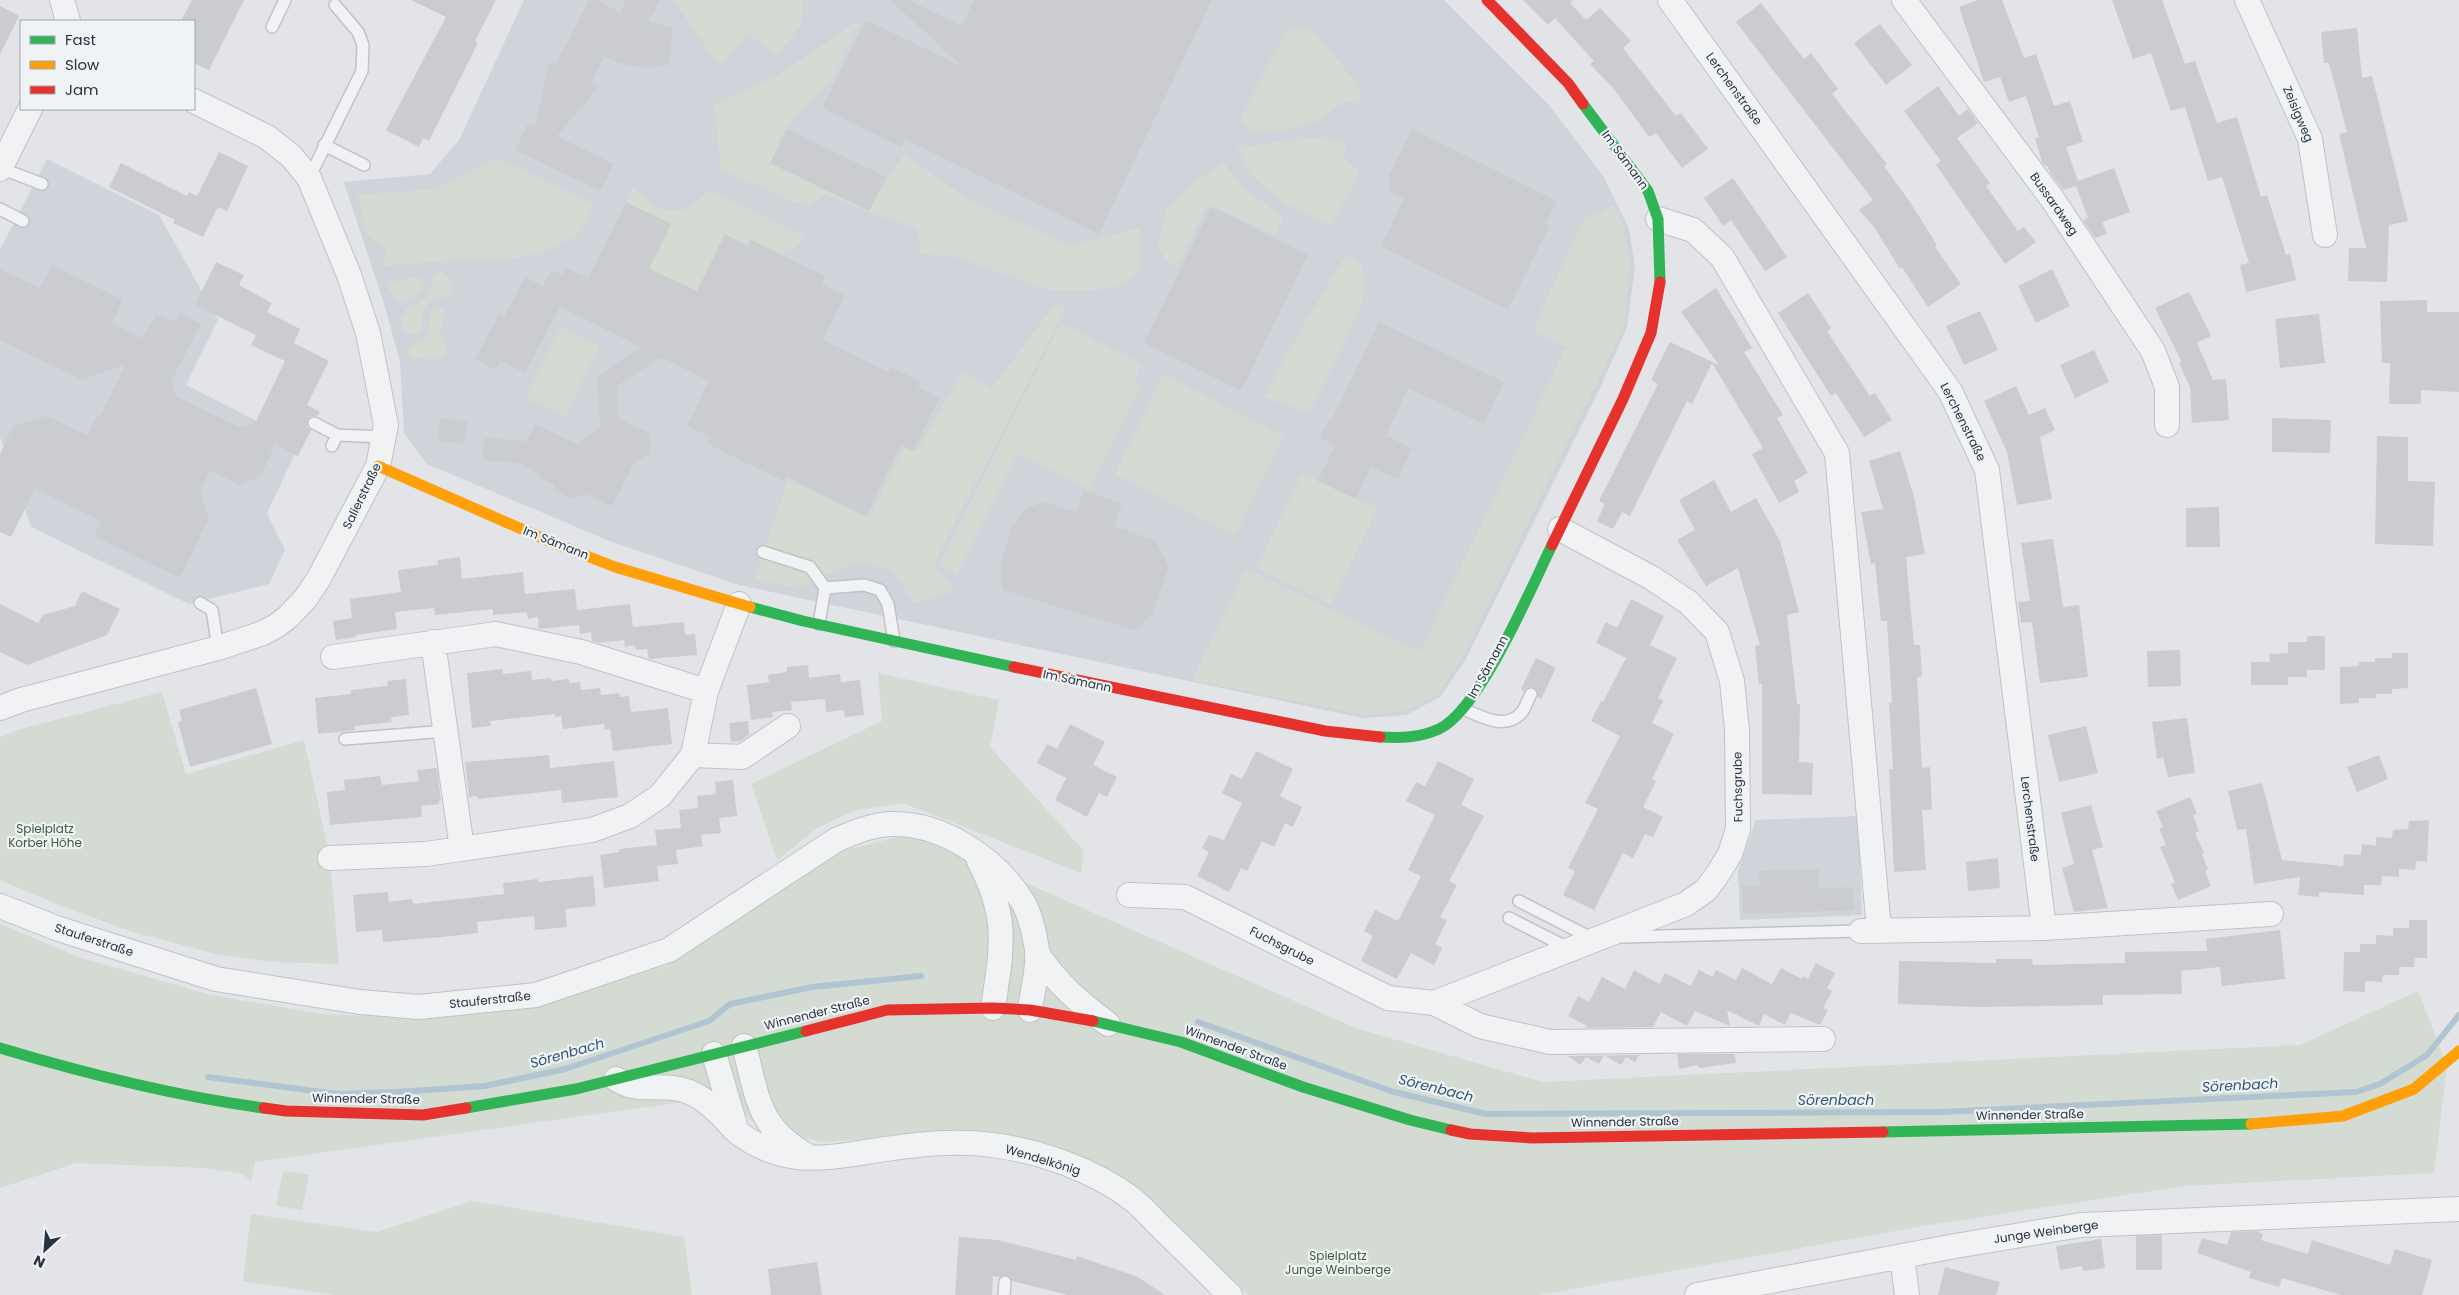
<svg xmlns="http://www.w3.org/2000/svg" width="2459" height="1295" font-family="Poppins,sans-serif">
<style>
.built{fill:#d0d4da}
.green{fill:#d3dbd2}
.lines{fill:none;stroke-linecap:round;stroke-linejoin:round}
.stream{stroke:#b0c4d2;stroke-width:6}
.building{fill:#cacccf}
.lane-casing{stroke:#c0c2c5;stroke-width:14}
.street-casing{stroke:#c0c2c5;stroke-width:26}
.lane{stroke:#f1f2f4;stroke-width:11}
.street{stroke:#f1f2f4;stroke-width:24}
.fast{stroke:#30b455;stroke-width:11}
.slow{stroke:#ff9f0a;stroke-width:11}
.jam{stroke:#e5322d;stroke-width:11}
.labels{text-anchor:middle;stroke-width:4.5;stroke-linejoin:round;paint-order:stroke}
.street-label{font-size:12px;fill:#283341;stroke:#eff3f6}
.park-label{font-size:12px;fill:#405c35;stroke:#eff3f6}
.water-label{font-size:14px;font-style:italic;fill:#325675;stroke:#eff3f6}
</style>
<rect width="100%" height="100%" fill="#e2e4e7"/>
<!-- built -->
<path class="built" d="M524,0H1444L1548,104L1604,177L1629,229L1635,266L1627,327L1601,386L1465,661L1440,697L1406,715L1362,718L739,585L612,542L427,464L404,433L400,361L384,304L344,182L430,174L459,140Z
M47,159L159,215L218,320L186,385L300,443L267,513L285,550L269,584L189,604L31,527L0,436V250Z
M1858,816L1862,915L1740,920L1738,871L1756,820Z"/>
<!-- green -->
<path class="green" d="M673,0H803L801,26L777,54L748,34L720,67Z
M861,19L831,80L791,121L778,141L882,189L904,154L967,199L1071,246L1139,228L1140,267L1130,281L1105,289L1053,291L955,257L920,254L918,229L874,214L825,194L810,206L792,201L721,169L714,104L775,77Z
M1298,27L1311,29L1327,47L1355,82L1360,91L1361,100C1354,102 1344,102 1338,106C1331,109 1326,117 1319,120C1304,127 1244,146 1242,117L1286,31Z
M1313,137L1347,142L1343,157L1360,171L1332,226L1284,203L1250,174L1237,148Z
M497,158L594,205L578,234L541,253L511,259L446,261L381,266L387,250L366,234L358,195L434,189Z
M1224,163L1243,188L1283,217L1276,235L1208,204L1177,267L1166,260L1158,247L1167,209L1192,183Z
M632,187C660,214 682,222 709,190L805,236L795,248L780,254L751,240L748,246L725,234L697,291L642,265L659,249L671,224L626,202Z
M1614,205L1624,229L1630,262L1624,327L1462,658L1438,695L1405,711L1364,715L1192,680L1246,569L1420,652L1566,348L1592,360L1533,330L1582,222Z
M1345,256L1362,265L1365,285L1362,305L1309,413L1264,397L1303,326Z
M440,271C451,278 454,282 451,295L428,303L422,313L423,328L417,334H410L402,329L400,319L407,308L420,303L427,296L432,286L434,275Z
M414,277L422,279L424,285L418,294L404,302L397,301L388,288L391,282Z
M1055,304L1066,308L934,564L955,591L914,603L892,571L858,562L798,588L754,579L788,480L869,518L903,448L917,451L962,372L992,388Z
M435,307H443L446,312L440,331L446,348L445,357H422L414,360L409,357L408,350L414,342L424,340C432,327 427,318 435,307Z
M1061,323L1142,364L1134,381L1142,385L1090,489L1018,454L957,575L939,566Z
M561,327L600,346L565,417L526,398Z
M1163,374L1284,436L1235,536L1115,474Z
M1302,473L1377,509L1331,604L1257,568Z
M878,673L999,700L990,747L1084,851L1081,873L903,803L853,811L819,827L777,860L751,784L882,721Z
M162,692L186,774L304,740L330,858L339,964L271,962L216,954L133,932L64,907L0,880V737L21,729Z
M905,835L948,849L1358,1029L1543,1082L2300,1045L2418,991L2447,1066L2434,1173L2185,1186L1929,1225L1539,1295H1248L1138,1192L1068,1151L990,1132L822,1142L759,1128L726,1096L255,1162L251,1181L245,1176L238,1173L205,1168L76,1163L0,1188V924L81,958L211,995L322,1014L416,1018L540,1005L665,966L842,851Z
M283,1171L309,1175L302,1210L276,1206Z
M472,1201L684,1237L692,1295H335L243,1281L251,1214L377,1232Z"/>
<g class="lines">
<!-- stream -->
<path class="stream" d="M1198,1022L1394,1092L1486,1114L1941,1112L2356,1092L2380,1084L2427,1055L2459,1015
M208,1077L337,1094L397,1092L485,1086L565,1069L709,1021L730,1004L812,987L921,976"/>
</g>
<!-- building -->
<path class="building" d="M192,0H244L209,70L194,63V21H181Z
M411,0H496L475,41L478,43L429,141L423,138L419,147L386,130L446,17Z
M589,0H597L620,12L626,0H660L649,21L673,28L669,65L647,68L630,66L604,57L592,81L599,87L557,136L614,164L600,191L515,150L528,123L535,126L549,63L556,64Z
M890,0H909L962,26L974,0H1212L1099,234L904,139L901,147L822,108L866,20L963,67Z
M1523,0H1573L1570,3L1586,20L1600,8L1631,41L1623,48L1676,116L1681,113L1708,149L1682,168L1656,133L1649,137L1614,89L1590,64L1594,61L1555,18L1548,25Z
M1978,0H2002L2024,58L2036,54L2054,106L2070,101L2083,142L2066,147L2078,181L2114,168L2130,212L2102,222L2107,234L2095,238L2083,220L2088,218L2076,186L2063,190L2050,173L2047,165L2045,166L2042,162L2035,138L2039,137L2026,96L2009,102L2000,77L1984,82L1959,7Z
M2112,0H2162L2185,64L2195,61L2217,123L2237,117L2261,197L2267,195L2286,255L2290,254L2296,280L2246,292L2240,265L2249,263L2222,177L2208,181L2185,107L2171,111L2151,53L2133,59Z
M1761,3L1804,59L1811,53L1838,89L1832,94L1887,164L1884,166L1910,202L1937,245L1935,247L1961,284L1928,307L1902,267L1900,269L1874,227L1859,210L1873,200L1736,22Z
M0,6L19,16L0,54Z
M1880,24L1912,65L1886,85L1854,43Z
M2357,28L2362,78L2372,76L2408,221L2389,225L2387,282L2348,281L2349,248H2366L2339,134L2347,132L2329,63H2324L2321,32Z
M1938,86L1959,116L1968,109L1978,123L1957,138L1990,183L1986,186L2018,231L2024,227L2036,242L2005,264L1936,165L1941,161L1904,111Z
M787,129L886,177L869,211L770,163Z
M1412,129L1557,201L1546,223L1550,225L1508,310L1381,246L1404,199L1390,192L1389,175Z
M219,152L248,166L227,211L218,207L203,237L173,223L175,220L109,187L121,163L187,196L189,192L197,196Z
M1733,178L1787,257L1765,271L1731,220L1723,226L1704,198Z
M626,202L671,224L649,269L697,291L725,234L748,246L751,240L825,276L822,284L845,295L823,340L888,372L891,367L920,381L918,387L939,398L913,451L901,444L866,516L786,476L784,481L707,444L711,437L687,426L709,381L661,357L617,386L618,418L649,433L651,453L634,463L612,507L586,494L583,498L577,494L574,500L553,490L555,485L540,478L541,475L517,462L483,461L484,438L527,441L535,424L577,444L600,427L597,377L641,347L560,307L525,373L501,361L496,370L475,359L499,314L504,317L525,277L543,286L552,270L562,275L566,268L588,278Z
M1211,207L1308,255L1241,391L1144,343Z
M216,262L244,275L239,285L272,303L267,312L300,329L294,343L329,361L307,405L320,412L317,416H310L307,420V427L311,430L298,456L275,444L261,476L239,485L210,470L200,491L209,518L180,578L94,536L101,521L35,489L11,537L0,532V454L13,426L47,416L87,435L98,415L100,416L126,364L82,380L0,340V269L40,288L52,265L123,300L112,323L142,338L157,314L175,322L180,313L201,324L171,382L176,396L239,427L255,423L285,361L251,345L256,335L195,305Z
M2052,269L2070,306L2036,323L2018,286Z
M1716,288L1752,348L1744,352L1783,415L1777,418L1808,473L1794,481L1799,492L1779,503L1752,454L1763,448L1712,363L1692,404L1687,401L1630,516L1622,512L1613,529L1597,521L1605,504L1599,501L1658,384L1651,380L1670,342L1719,365L1681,312Z
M2189,292L2211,336L2197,343L2213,380L2226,379L2229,420L2192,423L2190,387L2179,363L2182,362L2155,308Z
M1808,293L1831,328L1827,331L1870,396L1875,393L1892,420L1864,437L1836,393L1831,396L1778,313Z
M2427,300V312H2459V392L2421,390V404H2389L2390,363H2382L2380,301Z
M1980,311L1998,350L1964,365L1946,326Z
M2319,314L2325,363L2280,368L2275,319Z
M1379,322L1504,382L1484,424L1408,388L1386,436L1412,448L1398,479L1371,467L1356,499L1318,481L1335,445L1320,438L1328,420L1331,421Z
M2094,350L2109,382L2075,398L2060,365Z
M2016,386L2029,415L2045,408L2055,430L2040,437L2052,499L2017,505L2007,452L1984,401Z
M440,418L467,421L464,444L438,441Z
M2272,418L2331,420L2330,453L2272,452Z
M2377,436L2408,437V481L2435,482L2433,546L2375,544Z
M1900,451L1914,497L1925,554L1906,557L1914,645H1920L1922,676L1917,677L1922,768L1930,767L1932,810H1922L1926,870L1894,872L1889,769H1893L1889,703H1892L1887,621H1881L1875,563L1871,564L1861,512L1883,509L1869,461Z
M1714,480L1731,512L1756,498L1780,541L1799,612L1787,615L1797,704H1800L1799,762L1813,763L1812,795L1762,794V684H1759L1755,646L1760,645L1738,568L1706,586L1677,540L1695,530L1679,500Z
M1084,490L1122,504L1114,526L1156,541L1169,567L1152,614L1137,631L1003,590L1000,567L1011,528L1025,509L1044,502L1076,512Z
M2219,507L2220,547H2186V508Z
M2053,539L2063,607L2079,605L2088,677L2040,683L2032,622L2021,623L2018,602L2030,601L2021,543Z
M460,557L462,579L523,572L525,594L575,589L577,610L630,604L633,627L684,622L685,635L695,634L697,655L649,659L647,649L636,650L635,645L625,647L624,640L598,643L592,641L591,632L580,634L579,625L539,629L538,617L528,619L527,612L493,615V609L435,615L434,608L395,612L397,629L355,635L356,637L336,640L333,621L352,618L350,599L401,592L398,570L438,565V560Z
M82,591L120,609L107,635L27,665L0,652V604L38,623L43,615L75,606Z
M1631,599L1664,616L1650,645L1677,658L1658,698L1663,701L1652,723L1674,734L1652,779L1656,781L1643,807L1663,817L1653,837L1645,834L1633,858L1623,853L1594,910L1563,895L1575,871L1568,868L1598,809L1585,803L1620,736L1591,721L1601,701L1603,702L1626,658L1596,643L1606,622L1617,628Z
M2307,636H2325V670H2307V677H2288V685H2251V662H2270L2269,654L2288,653V642H2307Z
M2180,650L2181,686L2148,687L2147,651Z
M2392,653H2408V688L2392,689V694H2376V698H2359V703L2340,704V667L2359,666V662H2375V658H2392Z
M1536,658L1556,668L1541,699L1538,697V691L1534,687H1528L1524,691L1521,689Z
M808,665L809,678L840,674L841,682L860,680L864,715L845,717L844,710L826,712L825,699L791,702L792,710L772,712L773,717L751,720L747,685L769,682L768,675L787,672V667Z
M503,669V674L531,671L532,680L551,678V681L569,679L570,683L580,682L581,690L600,688L601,695L619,693L620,697L629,696L631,712L668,708L672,744L613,751L610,729L605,730L604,724L563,729L561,716L555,717V714L490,721L491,726L472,728L467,673Z
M406,679L409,715L391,717L392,722L355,726V730L318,734L315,698L351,694V690L388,686L387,681Z
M256,688L272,744L190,767L178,722L182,721L179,710Z
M2187,718L2195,773L2168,777L2163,757L2157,759L2152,722Z
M748,721L749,735L741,741L731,742L729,723Z
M1070,724L1105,742L1093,765L1117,777L1107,797L1099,793L1087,817L1055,800L1066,778L1037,763L1047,744L1057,749Z
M2086,726L2098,773L2059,782L2048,735Z
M1256,751L1293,769L1280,796L1302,807L1293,827L1285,823L1274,847L1262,841L1247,871L1241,868L1229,892L1197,876L1209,852L1202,848L1209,835L1224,840L1242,803L1222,793L1231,774L1242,779Z
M549,755L550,768L614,761L618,797L562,803L561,790L478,799L477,796L469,797L465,762Z
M2379,755L2388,779L2357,792L2347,767Z
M1438,761L1474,779L1461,805L1484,816L1449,881L1457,885L1440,917L1447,920L1435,944L1442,948L1434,965L1411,953L1397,979L1361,961L1373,936L1364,931L1375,910L1398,921L1421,876L1408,870L1435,815L1406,801L1416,782L1425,786Z
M437,768L441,801H439V804L421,806L422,817L330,825L327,792L345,790L344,780L380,776L382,785L419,781L417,770Z
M733,780L737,816L719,818L721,833L701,835L703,846L676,850L678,864L657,866L659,881L604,888L600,855L619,852V849L657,845L655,830L681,828L679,810L698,808L697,796L716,794L715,782Z
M2262,783L2282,860L2343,866L2344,854L2361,855L2362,844L2376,846V837L2392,838L2393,830L2408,829L2409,821L2429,820L2427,862L2416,861L2415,870L2399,869V877L2382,876L2381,885H2364V895L2319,892V897L2298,895L2300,877L2254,884L2246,829L2237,830L2228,791Z
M2190,797L2197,814L2193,815L2199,831L2195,833L2204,853L2202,854L2208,869L2205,871L2211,886L2178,900L2171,884L2175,882L2160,847L2166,845L2159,828L2163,827L2156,811Z
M2091,805L2103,847L2092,850L2108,908L2074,912L2062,868L2074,864L2061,813Z
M1998,858L2000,888L1968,891L1966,862Z
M1819,869V888L1853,887L1854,910L1743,914L1742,886H1760L1759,871Z
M593,876L596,906L565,909L567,927L535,930L534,916L477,922L478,933L442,937L383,942L382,930L356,932L353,895L388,892L389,902L412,899L413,904L504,894L503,883L538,879V882Z
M2409,920H2427V958H2415L2414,967H2399V975H2383L2382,982L2365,981V992L2343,991L2344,952H2360V944H2376V935L2393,936V928H2409Z
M2280,930L2285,979L2222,986L2220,967L2181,971L2182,994L2103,995V1005L1978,1007L1898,1004L1899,961L1996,963V959H2032L2033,965L2125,963V952L2207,951L2206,939Z
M1816,963L1835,973L1827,988L1832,991L1823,1008L1828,1010L1820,1025L1791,1013L1785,1025L1764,1014L1759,1026L1727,1010L1730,1026L1695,1011L1687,1026L1661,1012L1653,1027L1585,1028L1587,1026L1568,1016L1578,996L1589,1002L1602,977L1625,989L1634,970L1660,984L1665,973L1691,986L1699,970L1713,977L1716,970L1736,980L1742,968L1772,984L1781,968L1802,979L1803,976L1808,979Z
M1677,1054H1735L1736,1063L1699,1068L1698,1065L1679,1069Z
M1604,1055L1599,1064L1586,1057L1580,1065L1568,1056L1639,1055L1635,1062L1626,1057L1621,1065Z
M2256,1231L2263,1234L2261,1240L2308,1254L2312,1240L2390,1265L2395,1249L2432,1260L2422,1295H2341L2282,1278L2279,1287L2249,1278L2251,1272L2197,1253L2202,1238L2227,1245L2231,1232Z
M2162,1235V1270H2136V1236Z
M959,1237L998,1240L1076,1260L1077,1256L1138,1277L1165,1295H1068L1012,1281L1010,1276L1005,1275L999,1277L993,1276L992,1295H955Z
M2101,1239L2105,1268L2083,1271L2082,1266L2060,1270L2056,1246Z
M817,1262L822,1295H771L768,1269Z
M1945,1267L2000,1282L1996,1295H1938Z"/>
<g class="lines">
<defs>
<path id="lane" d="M272,27L285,0
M324,145L364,165
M0,168L42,184
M309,178L362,71L363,45L358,32L335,5
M0,209L23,221
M314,423L337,435
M332,446L337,435L384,437
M763,552L810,567L825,588L819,624
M825,588L864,585L880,590L888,604L894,641
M200,603L212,610L218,648
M1464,709C1481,717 1507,731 1522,712C1526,707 1528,699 1531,694
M345,739L447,731
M1519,901L1593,939
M1509,918L1570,949
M1623,937L1861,931
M1004,1295L1005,1282"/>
<path id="street" d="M62,0L68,21
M1670,0L1950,391L1987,470L2044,928
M1904,0L2053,200L2153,351L2167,387V425
M2247,0L2310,139L2325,235
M0,169L30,109
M1658,219L1693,230L1722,257L1837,453L1879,930
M433,642L462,849
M333,657L496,634L581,652L706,691
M0,708L21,700L218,648L263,633L276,626L288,617L305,599L318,580L378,466L386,425L368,333L349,275L309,178L291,156L267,137L194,101
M693,755L742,757L788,726
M330,858L426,854L592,830L630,816L660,796L693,755L706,691L739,604
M979,861C1009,918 1002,947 993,1008
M1129,895L1185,897L1388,998L1434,1003L1686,904L1706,890L1719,872L1730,854L1738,829L1737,730L1732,681L1717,632L1688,602L1652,578L1560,529
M0,906L59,929L216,979L360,1002L419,1007L536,995L669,950L836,840C855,832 873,824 894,824C945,824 997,860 1023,902C1030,914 1035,936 1037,950C1039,968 1032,992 1030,1010
M1861,931L2044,928L2271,914
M1037,953C1056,983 1080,1003 1108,1024
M1434,1003L1480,1026L1550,1042L1823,1039
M744,1046C758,1097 757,1127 806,1155
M714,1054L737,1132C787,1170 829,1157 886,1149C921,1144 957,1140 992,1145C1040,1151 1094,1170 1132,1199C1144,1208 1154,1221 1165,1231C1187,1252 1208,1274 1230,1295
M616,1079C636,1092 650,1085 673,1088C698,1090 717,1110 733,1128
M1902,1256L1907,1295
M1697,1295L1955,1246L2081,1225L2459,1209"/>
</defs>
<!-- lane casing -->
<use href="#lane" class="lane-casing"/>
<!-- street casing -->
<use href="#street" class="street-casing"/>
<!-- lane -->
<use href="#lane" class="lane"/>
<!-- street -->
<use href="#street" class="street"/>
<!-- fast -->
<path class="fast" d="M1583,104L1648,191L1658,219L1660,282
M750,607L803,621L1014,667
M1380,737C1401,738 1419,738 1439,729C1480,710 1531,588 1552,545
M1093,1021L1181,1042L1303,1087L1410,1120L1451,1130
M0,1048C87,1074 174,1096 264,1108
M466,1108L576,1089L806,1031
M1883,1132L2251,1124"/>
<!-- slow -->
<path class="slow" d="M378,466L551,542L615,567L750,607
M2251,1124L2343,1116L2414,1089L2459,1051"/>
<!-- jam -->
<path class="jam" d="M1487,0L1568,83L1583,104
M1552,545L1623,399L1651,333L1660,282
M1014,667L1325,731L1380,737
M806,1031L887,1010L993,1008L1030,1010L1093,1021
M264,1108L286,1111L423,1115L466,1108
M1451,1130L1470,1134L1532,1138L1883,1132"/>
</g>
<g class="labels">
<!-- street labels -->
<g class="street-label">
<text transform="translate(1734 89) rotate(54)" y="4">Lerchenstraße</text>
<text transform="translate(2298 114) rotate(67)" y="4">Zeisigweg</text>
<text transform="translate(1625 160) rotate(54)" y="4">Im Sämann</text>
<text transform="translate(2054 204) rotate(55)" y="4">Bussardweg</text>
<text transform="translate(1963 422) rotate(63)" y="4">Lerchenstraße</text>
<text transform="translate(362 496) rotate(-64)" y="4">Salierstraße</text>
<text transform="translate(556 543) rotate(22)" y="4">Im Sämann</text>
<text transform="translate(1488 667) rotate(-61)" y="4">Im Sämann</text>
<text transform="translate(1077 681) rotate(12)" y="4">Im Sämann</text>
<text transform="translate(1738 787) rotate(-91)" y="4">Fuchsgrube</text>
<text transform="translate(2030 819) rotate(83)" y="4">Lerchenstraße</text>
<text transform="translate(94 940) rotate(18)" y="4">Stauferstraße</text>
<text transform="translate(1282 946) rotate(27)" y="4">Fuchsgrube</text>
<text transform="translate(490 1000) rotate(-6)" y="4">Stauferstraße</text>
<text transform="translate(817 1013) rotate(-14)" y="4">Winnender Straße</text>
<text transform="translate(1236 1048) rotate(20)" y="4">Winnender Straße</text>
<text transform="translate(366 1099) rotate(1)" y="4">Winnender Straße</text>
<text transform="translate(2030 1115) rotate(-1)" y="4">Winnender Straße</text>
<text transform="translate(1625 1122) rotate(-1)" y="4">Winnender Straße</text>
<text transform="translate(1043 1160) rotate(17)" y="4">Wendelkönig</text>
<text transform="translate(2046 1232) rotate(-8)" y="4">Junge Weinberge</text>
</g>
<!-- park labels -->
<g class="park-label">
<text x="45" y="833">Spielplatz<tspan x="45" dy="14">Korber Höhe</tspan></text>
<text x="1338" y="1260">Spielplatz<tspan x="1338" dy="14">Junge Weinberge</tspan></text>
</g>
<!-- water labels -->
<g class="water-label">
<text transform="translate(567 1053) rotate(-16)" y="5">Sörenbach</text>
<text transform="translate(2240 1085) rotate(-3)" y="5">Sörenbach</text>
<text transform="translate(1436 1088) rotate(14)" y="5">Sörenbach</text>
<text x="1836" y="1105">Sörenbach</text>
</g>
</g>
<!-- legend -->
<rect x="20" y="20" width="175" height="90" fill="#eff3f6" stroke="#9fa6ae"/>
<rect x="30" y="36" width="25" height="8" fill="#30b455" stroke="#9fa6ae"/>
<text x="65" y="45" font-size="15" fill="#283341">Fast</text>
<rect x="30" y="61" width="25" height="8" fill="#ff9f0a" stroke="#9fa6ae"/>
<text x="65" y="70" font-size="15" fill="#283341">Slow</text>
<rect x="30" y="86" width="25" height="8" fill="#e5322d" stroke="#9fa6ae"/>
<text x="65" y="95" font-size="15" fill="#283341">Jam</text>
<!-- north arrow -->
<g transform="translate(45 1250) rotate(206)" stroke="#eff3f6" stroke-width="4" paint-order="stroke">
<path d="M0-4L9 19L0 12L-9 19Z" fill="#283341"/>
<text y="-8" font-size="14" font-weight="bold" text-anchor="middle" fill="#283341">N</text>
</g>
</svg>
